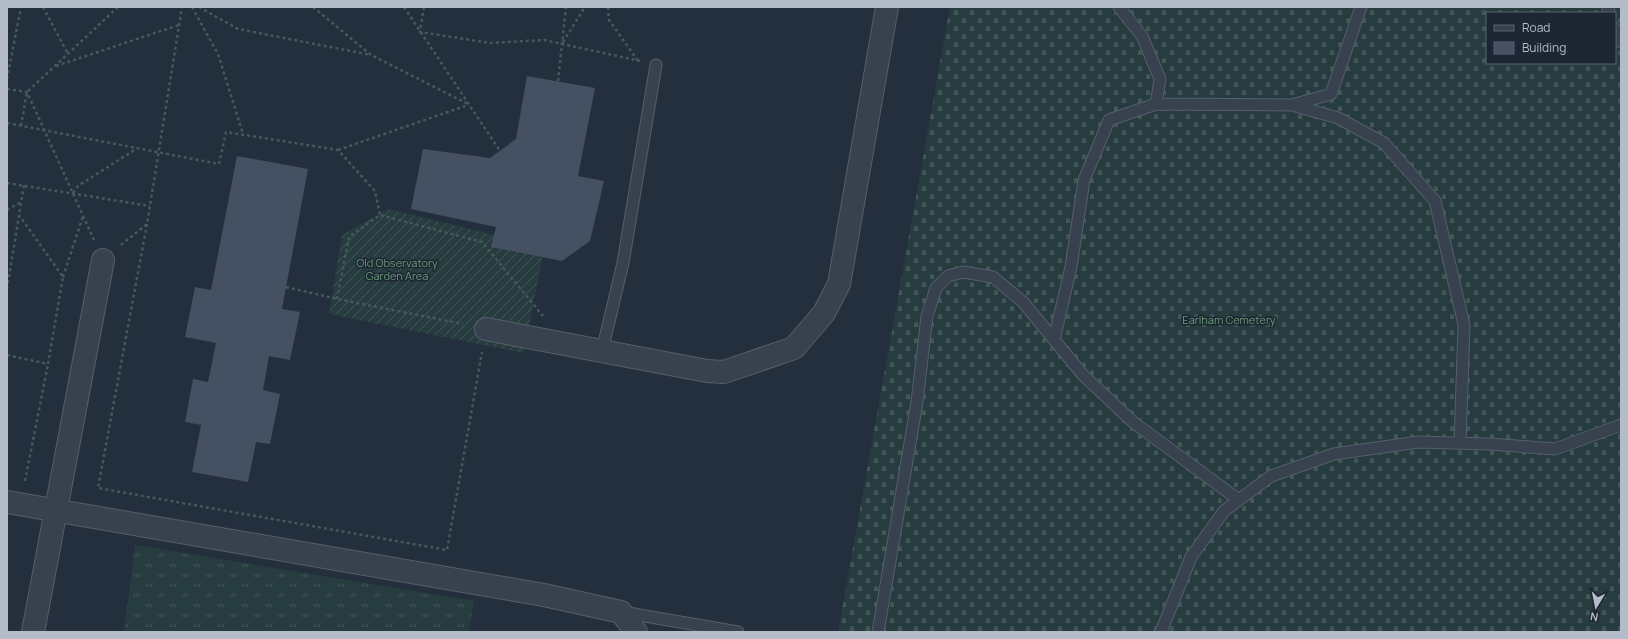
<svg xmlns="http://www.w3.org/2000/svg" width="1628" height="639" font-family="Manrope,sans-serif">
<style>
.grass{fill:url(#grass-tufts)}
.cemetery{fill:url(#cemetery-stones);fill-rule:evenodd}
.garden{fill:url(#garden-furrows)}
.building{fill:#455162}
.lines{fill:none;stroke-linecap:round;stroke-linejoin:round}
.service-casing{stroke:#565f6c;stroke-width:13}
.minor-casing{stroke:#565f6c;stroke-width:24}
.path{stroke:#44595c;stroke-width:2.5;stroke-dasharray:3 3;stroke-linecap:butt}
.service{stroke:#38414e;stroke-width:11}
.minor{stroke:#38414e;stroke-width:22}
.labels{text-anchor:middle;stroke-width:3;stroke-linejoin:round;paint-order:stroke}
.park-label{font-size:11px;fill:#6b9a76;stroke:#1d2633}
</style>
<defs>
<pattern id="grass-tufts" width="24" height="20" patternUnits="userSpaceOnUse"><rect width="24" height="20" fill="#263c3f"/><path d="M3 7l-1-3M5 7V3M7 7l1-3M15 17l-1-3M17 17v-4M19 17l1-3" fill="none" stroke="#435659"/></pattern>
<pattern id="cemetery-stones" width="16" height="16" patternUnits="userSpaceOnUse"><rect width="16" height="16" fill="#263c3f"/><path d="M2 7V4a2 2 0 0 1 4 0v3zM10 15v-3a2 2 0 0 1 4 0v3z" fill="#435659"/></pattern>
<pattern id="garden-furrows" width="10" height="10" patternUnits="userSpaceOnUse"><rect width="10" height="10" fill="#263c3f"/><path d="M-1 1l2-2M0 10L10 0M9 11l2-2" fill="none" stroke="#435659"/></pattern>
</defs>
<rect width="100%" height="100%" fill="#242f3e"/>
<!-- grass -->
<path class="grass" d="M135,545L474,601L469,632H124Z"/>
<!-- cemetery -->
<path class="cemetery" d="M950,7H1621V632H838ZM1487,13H1615V63H1487Z"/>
<!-- garden -->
<path class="garden" d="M388,209L544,247L524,353L329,314L342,235Z"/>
<!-- building -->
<path class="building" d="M527,76L595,88L578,176L604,181L590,241L562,261L491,247L496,227L411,209L423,149L490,158L516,139Z
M237,156L308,169L282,309L300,312L290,360L269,356L263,390L280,394L270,444L256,442L248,482L192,472L201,425L185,422L193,379L208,382L216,343L185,337L195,287L211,290Z"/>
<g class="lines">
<defs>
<path id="service" d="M1608,7L1609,13
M1615,29L1621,42
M1156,104L1292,105L1331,94L1361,7
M1292,105L1338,118L1384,143L1435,201L1464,325L1460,443
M1054,340L1071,267L1084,180L1109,120L1156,104L1160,79L1142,36L1119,7
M602,351L623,263L656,65
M622,612L738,632
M878,632L917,402L927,316L936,288L948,276L963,272L993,277L1023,302L1083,375L1133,422L1239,500
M1161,632L1191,557L1224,511L1271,476L1334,454L1418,442L1490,444L1555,449L1621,425"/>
<path id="minor" d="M486,329L707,371L724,372L794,348L824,313L839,284L887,7
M7,502L544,595L621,612L636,632
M33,632L103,260"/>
</defs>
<!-- service casing -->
<use href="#service" class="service-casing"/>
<!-- minor casing -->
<use href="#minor" class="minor-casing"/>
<!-- path -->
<path class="path" d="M43,7L68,54
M192,7L218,54L243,134
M199,7L238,29L371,55
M313,7L371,55L468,104
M404,7L500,151
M424,7L420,32L490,43L544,40L640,61
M608,7L609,20L638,61
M563,42L585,7
M56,66L179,25
M7,79L21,7
M558,81L566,7
M7,89L27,92L94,240
M7,123L219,164L226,132L338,150L375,191L380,215
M21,126L27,92L118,7
M338,150L468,105
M7,183L150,206
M73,193L78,186L136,149
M7,210L21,202
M147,224L98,488L447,550L482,352
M121,245L147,224L182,7
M63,277L83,216
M286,287L337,299L463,324
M7,289L24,185
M337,299L349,237L380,215L482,242L543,316
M7,355L48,364L63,277L19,215
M25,481L48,364"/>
<!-- service -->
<use href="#service" class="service"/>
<!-- minor -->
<use href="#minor" class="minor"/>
</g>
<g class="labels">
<!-- park labels -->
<g class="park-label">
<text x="397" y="267">Old Observatory<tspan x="397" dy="13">Garden Area</tspan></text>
<text x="1229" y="324">Earlham Cemetery</text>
</g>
</g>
<!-- border -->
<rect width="1628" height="639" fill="none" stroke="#b4bcc9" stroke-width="16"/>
<!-- legend -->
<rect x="1486" y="12" width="130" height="52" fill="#1d2633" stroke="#59626f"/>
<rect x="1494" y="25" width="20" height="6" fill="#38414e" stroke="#59626f"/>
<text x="1522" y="32" font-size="12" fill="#b4bcc9">Road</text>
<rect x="1494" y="42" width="20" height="12" fill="#455162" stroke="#59626f"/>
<text x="1522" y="52" font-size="12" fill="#b4bcc9">Building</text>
<!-- north arrow -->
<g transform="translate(1596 607) rotate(190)" stroke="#1d2633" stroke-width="3" paint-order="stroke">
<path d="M0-3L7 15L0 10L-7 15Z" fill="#b4bcc9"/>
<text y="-6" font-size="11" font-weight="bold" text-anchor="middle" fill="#b4bcc9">N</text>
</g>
</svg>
